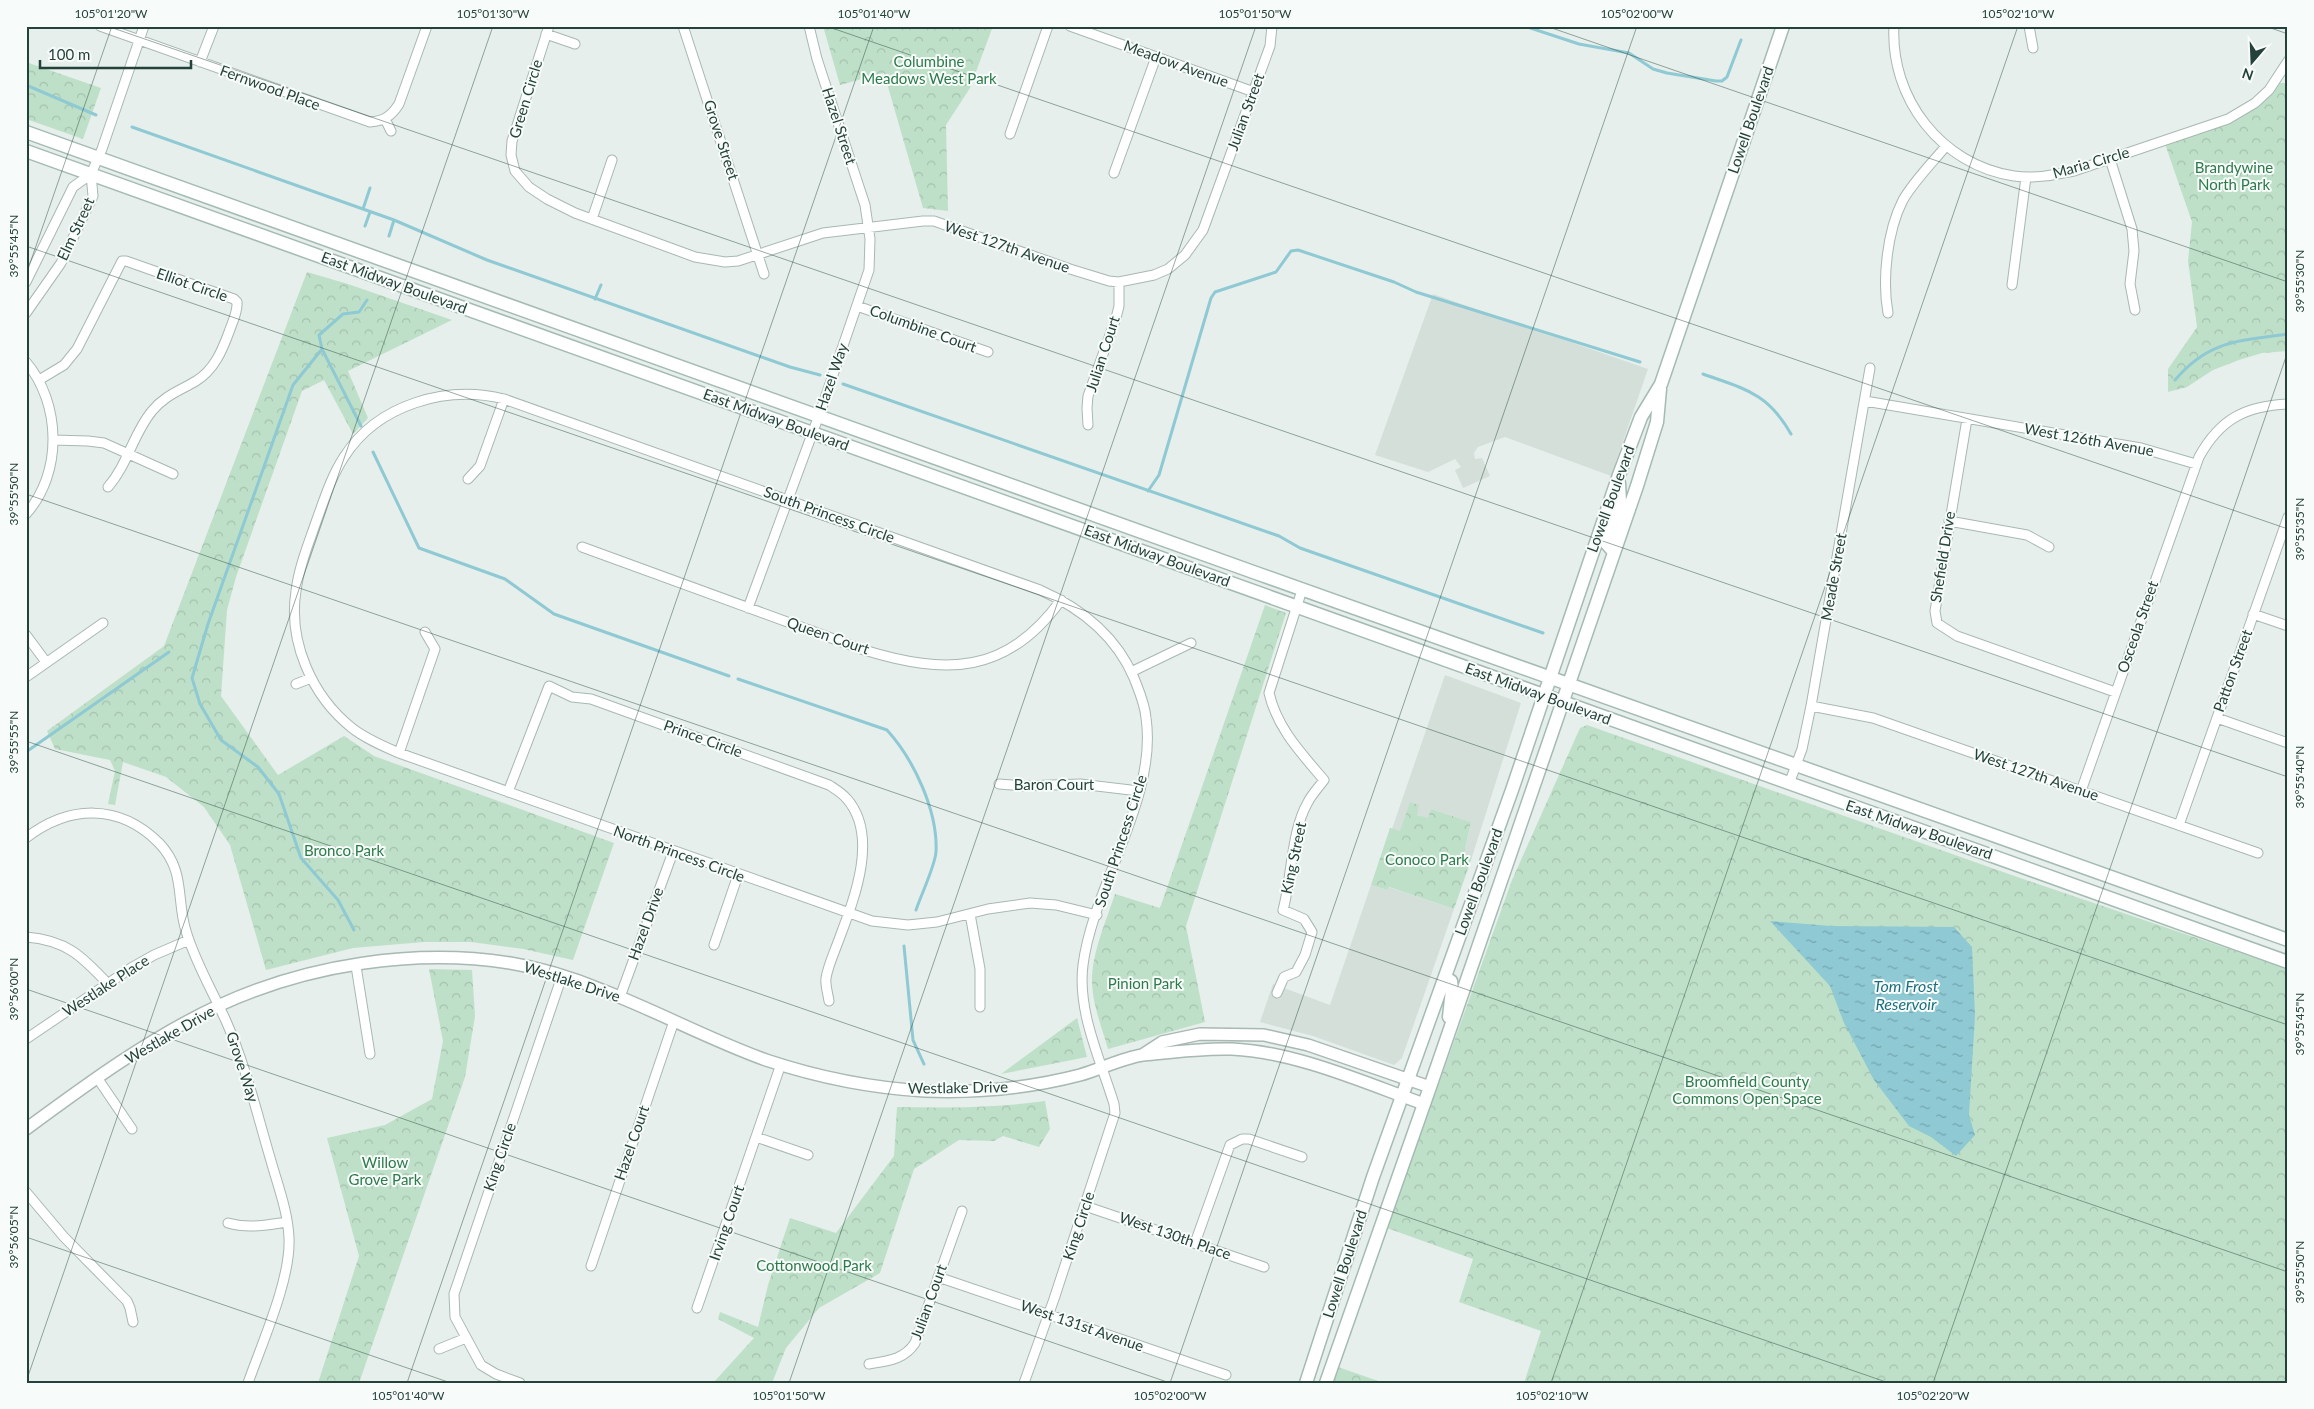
<svg xmlns="http://www.w3.org/2000/svg" width="2314" height="1409" font-family="Lato,sans-serif">
<style>
.built{fill:#d4dfda}
.park{fill:url(#park-crowns)}
.garden{fill:#bfe0c8}
.water{fill:url(#water-ripples)}
.lines{fill:none;stroke-linecap:round;stroke-linejoin:round}
.stream{stroke:#8ec9d4;stroke-width:3}
.minor-casing{stroke:#a8b8b2;stroke-width:11}
.tertiary-casing{stroke:#a8b8b2;stroke-width:14}
.secondary-casing{stroke:#a4bbb3;stroke-width:15}
.minor{stroke:#fff;stroke-width:9}
.tertiary{stroke:#fff;stroke-width:11}
.secondary{stroke:#fff;stroke-width:12}
.ticks{fill:none;stroke:#24423a;stroke-width:1;stroke-opacity:0.45}
.labels{text-anchor:middle;stroke-width:4;stroke-linejoin:round;paint-order:stroke}
.park-label{font-size:15px;fill:#2d7a4b;stroke:#f7fbf9}
.street-label{font-size:15px;fill:#24423a;stroke:#f7fbf9}
.water-label{font-size:16px;font-style:italic;fill:#1c6f80;stroke:#f7fbf9}
.neatline{fill:none;stroke:#24423a;stroke-width:2}
.ticks-label{font-size:12px;text-anchor:middle;fill:#24423a}
</style>
<defs>
<pattern id="park-crowns" width="20" height="18" patternUnits="userSpaceOnUse" patternTransform="scale(1.25)"><rect width="20" height="18" fill="#bfe0c8"/><path d="M2 6a3 3 0 1 1 6 0M12 15a3 3 0 1 1 6 0" fill="none" stroke="#a4c1ad"/></pattern>
<pattern id="water-ripples" width="26" height="14" patternUnits="userSpaceOnUse" patternTransform="scale(1.25)"><rect width="26" height="14" fill="#8ec9d4"/><path d="M2 4q2-2 4 0t4 0M15 11q2-2 4 0t4 0" fill="none" stroke="#74a5ad"/></pattern>
</defs>
<rect width="100%" height="100%" fill="#e6efeb"/>
<!-- built -->
<path class="built" d="M1433,294L1648,369L1611,476L1505,437L1478,447L1474,453L1475,459L1482,458L1490,476L1463,488L1455,470L1461,467L1455,459L1428,472L1375,455Z
M1445,675L1521,703L1472,857L1464,855L1471,822L1431,809L1428,819L1417,815L1400,832L1392,829Z
M1371,885L1387,890L1388,887L1454,909L1402,1058L1394,1065L1313,1036L1260,1022L1273,984L1330,1005Z"/>
<!-- park -->
<path class="park" d="M823,26H993L970,88L946,125L948,211L923,208L884,73L840,85Z
M26,62L101,88L83,139L26,119Z
M2274,83H2288V351L2262,353L2239,360L2213,370L2187,387L2168,392V369L2197,327L2188,261L2192,222L2164,141L2228,119Z
M307,272L348,284L452,320L348,371L368,418L353,434L324,380L302,391L236,577L227,610L221,696L278,775L344,736L374,756L614,843L573,960L523,949L471,942H424L353,948L266,970L230,845L204,807L166,777L123,762L115,805L108,804L115,771L110,760L55,749L47,731L164,646Z
M1265,605L1286,613L1186,926L1205,1022L1108,1049C1102,1028 1093,1006 1092,984C1091,954 1106,922 1115,894L1160,908Z
M1587,725L2023,879L2288,969V1383H1524L1541,1331L1459,1302L1473,1259L1387,1228L1512,880L1580,728Z
M1410,802L1419,805L1417,815L1428,818L1431,809L1471,822L1464,854L1472,857L1454,909L1389,887L1387,890L1371,885L1390,828L1400,831Z
M429,969L472,970L475,1016L465,1077L359,1383H318L359,1256L327,1138L385,1125L432,1099L443,1041Z
M1077,1018L1087,1057L1001,1074Z
M1045,1101L1050,1129L1039,1147L1003,1136L994,1141L959,1140L914,1169L880,1273L819,1308L786,1348L772,1383H713L754,1338L718,1319L720,1312L758,1327L768,1285L790,1218L836,1233L894,1156L897,1107C947,1108 995,1108 1045,1101Z
M1338,1367L1384,1383H1333Z"/>
<!-- garden -->
<path class="garden" d="M1409,844L1420,847L1423,859L1414,886L1407,890L1397,887C1391,878 1399,848 1409,844Z"/>
<!-- water -->
<path class="water" d="M1770,921L1831,926L1954,927L1972,947L1975,1015L1969,1115L1975,1135L1956,1156L1931,1137L1909,1126L1874,1080L1844,1023L1830,986Z"/>
<g class="lines">
<!-- stream -->
<path class="stream" d="M1524,26L1579,44L1629,53L1653,69L1667,73L1716,81H1722L1727,77L1741,40
M26,85L96,115
M132,127L394,220L487,260L790,367L820,375
M363,209L370,188
M365,226L370,212
M389,236L394,220
M595,299L601,285
M322,349L293,385L208,624L192,678L200,704L221,740L258,767L279,794L301,858L338,900L354,930
M1703,374C1745,389 1768,393 1791,434
M2175,380C2209,340 2239,341 2288,334
M843,384L1279,536L1300,548L1543,633
M361,426L322,349L319,335L343,314L359,312L367,300
M373,452L419,548L505,579L554,614L729,676
M1148,491L1159,475L1211,298L1215,292L1276,272L1291,251L1298,250L1394,282L1416,292L1640,362
M738,679L887,730C914,760 938,811 936,852C935,866 921,895 916,910
M26,752L169,652
M904,946L913,1040L924,1064"/>
<defs>
<path id="minor" d="M100,26L370,122C385,121 392,115 399,104L427,26
M549,26L512,141L511,155L515,171L529,187L547,199L575,213L695,257L725,262L738,261L823,233L923,221H934L1070,269L1109,281L1119,282L1154,275L1168,269L1185,255L1203,230L1270,46L1272,26
M683,26L764,274
M1070,26L1254,92
M1894,26C1890,98 1941,165 2014,176C2034,179 2054,175 2074,171L2228,119L2255,103L2269,90L2288,61
M2029,26L2033,48
M546,34L575,44
M200,62L214,26
M385,119L391,131
M1010,134L1048,26
M2110,159L2132,229L2134,251L2130,284L2135,310
M1114,173L1156,57
M91,174L102,149L144,26
M592,219L612,160
M26,282L73,187L91,174
M2012,285L2026,177
M857,306L988,352
M26,313L61,263L93,196L91,174
M1888,313C1882,280 1887,231 1903,200C1914,181 1932,163 1946,146
M26,362C61,403 63,473 26,514
M39,380L64,365L77,349L122,261H126L234,299L237,302C238,312 232,323 229,332C222,351 214,370 196,381C179,391 164,396 152,411C133,434 128,464 108,487
M1865,401L2141,448L2196,464
M1967,419L1935,611L1937,623L1957,636L2115,692
M1088,425L1087,408L1088,396L1116,318L1119,306V282
M53,440L88,441L104,443L173,474
M468,479L480,466L504,399
M1949,521L2027,535L2049,547
M582,547L864,650C946,675 1007,675 1061,600
M748,608L822,407L869,270L870,239L865,205L817,59L809,26
M2253,614L2288,626
M26,635L46,662
M1131,672L1191,643
M26,677L103,623
M296,684L311,678
M1811,706L1873,718L2258,853
M2217,718L2288,743
M399,753L435,649L425,632
M999,784L1024,786L1080,784L1139,791
M1789,784L1802,749L1811,706L1870,368
M2081,791L2199,457C2220,419 2245,406 2288,404
M508,792L549,686L572,697L591,699L829,785C835,789 842,793 847,799C880,837 853,902 838,942C834,953 828,966 826,978C825,985 828,994 829,1001
M2179,825L2288,517
M26,838C69,805 119,803 159,843C186,871 176,900 186,931C195,962 213,992 226,1021C246,1066 257,1114 271,1161C278,1186 288,1212 289,1238C291,1279 262,1343 248,1383
M970,914L980,969V1007
M26,937C66,940 82,956 108,984
M714,945L738,875
M356,966L370,1054
M1277,993L1284,977L1296,972L1305,955L1312,932L1304,919L1283,910C1292,877 1291,831 1308,802C1312,794 1319,787 1324,780C1301,753 1277,728 1269,693L1302,590
M620,997L673,852
M26,1039L131,968L154,955L189,940
M98,1079L132,1129
M756,1137L808,1155
M26,1192L64,1237L127,1301L130,1308L133,1322
M1085,1206L1264,1267
M228,1223C249,1229 266,1225 287,1222
M1195,1243L1230,1145L1242,1139H1249L1302,1157
M591,1266L674,1021
M938,1277L1226,1375
M697,1308L781,1064
M439,1349L466,1338
M869,1364C887,1361 904,1360 915,1343L962,1211
M520,1383L496,1374L481,1365L455,1317L454,1294L562,976
M1024,1383L1054,1299L1115,1113L1114,1104C1101,1061 1077,1012 1083,965C1093,886 1158,798 1146,718C1145,704 1139,691 1134,678C1116,636 1081,608 1040,590L504,399C446,385 378,404 344,457C331,477 324,500 316,522C308,545 299,567 296,591C288,642 312,696 352,728C366,739 383,746 399,753L872,921L908,925L937,922L988,909L1030,903L1056,905L1097,915"/>
<path id="tertiary" d="M1142,1055L1162,1042L1200,1034L1264,1035L1308,1045L1430,1087
M26,1129C87,1084 151,1037 220,1005C307,965 414,948 510,963C541,968 573,978 602,990C657,1011 710,1040 766,1060C817,1077 871,1088 925,1091C977,1093 1030,1088 1080,1075C1101,1069 1122,1058 1143,1055C1172,1052 1203,1048 1232,1049C1296,1052 1365,1083 1424,1104"/>
<path id="secondary" d="M26,132L1256,573L2288,940
M26,151L2288,962
M1614,552L1606,543L1620,502L1619,483
M1445,978L1451,981L1452,990L1449,1017
M1306,1383L1373,1177L1512,790L1619,475L1641,417L1661,384L1783,26
M1326,1383L1430,1087L1637,486L1657,422L1660,389"/>
</defs>
<!-- minor casing -->
<use href="#minor" class="minor-casing"/>
<!-- tertiary casing -->
<use href="#tertiary" class="tertiary-casing"/>
<!-- secondary casing -->
<use href="#secondary" class="secondary-casing"/>
<!-- minor -->
<use href="#minor" class="minor"/>
<!-- tertiary -->
<use href="#tertiary" class="tertiary"/>
<!-- secondary -->
<use href="#secondary" class="secondary"/>
</g>
<!-- ticks -->
<path class="ticks" d="M107,26L2288,777M826,26L2288,529M1546,26L2288,282M2265,26L2288,34M26,246L2288,1025M26,275L112,26M26,494L2288,1272M26,741L1889,1383M26,989L1170,1383M26,1237L451,1383M26,1382L493,26M407,1383L874,26M789,1383L1256,26M1170,1383L1637,26M1551,1383L2018,26M1933,1383L2288,351"/>
<g class="labels">
<!-- park labels -->
<g class="park-label">
<text x="929" y="67">Columbine<tspan x="929" dy="17">Meadows West Park</tspan></text>
<text x="2234" y="173">Brandywine<tspan x="2234" dy="17">North Park</tspan></text>
<text x="344" y="856">Bronco Park</text>
<text x="1427" y="865">Conoco Park</text>
<text x="1145" y="989">Pinion Park</text>
<text x="1747" y="1087">Broomfield County<tspan x="1747" dy="17">Commons Open Space</tspan></text>
<text x="385" y="1168">Willow<tspan x="385" dy="17">Grove Park</tspan></text>
<text x="814" y="1271">Cottonwood Park</text>
</g>
<!-- street labels -->
<g class="street-label">
<text transform="translate(1176 64) rotate(20)" y="5">Meadow Avenue</text>
<text transform="translate(270 88) rotate(20)" y="5">Fernwood Place</text>
<text transform="translate(526 99) rotate(-73)" y="5">Green Circle</text>
<text transform="translate(1246 112) rotate(-70)" y="5">Julian Street</text>
<text transform="translate(1751 120) rotate(-71)" y="5">Lowell Boulevard</text>
<text transform="translate(839 126) rotate(72)" y="5">Hazel Street</text>
<text transform="translate(721 140) rotate(72)" y="5">Grove Street</text>
<text transform="translate(2091 163) rotate(-16)" y="5">Maria Circle</text>
<text transform="translate(76 229) rotate(-65)" y="5">Elm Street</text>
<text transform="translate(1007 247) rotate(19)" y="5">West 127th Avenue</text>
<text transform="translate(394 283) rotate(20)" y="5">East Midway Boulevard</text>
<text transform="translate(192 285) rotate(19)" y="5">Elliot Circle</text>
<text transform="translate(923 329) rotate(20)" y="5">Columbine Court</text>
<text transform="translate(1103 354) rotate(-72)" y="5">Julian Court</text>
<text transform="translate(832 377) rotate(-71)" y="5">Hazel Way</text>
<text transform="translate(776 420) rotate(20)" y="5">East Midway Boulevard</text>
<text transform="translate(2089 440) rotate(10)" y="5">West 126th Avenue</text>
<text transform="translate(1611 499) rotate(-70)" y="5">Lowell Boulevard</text>
<text transform="translate(829 515) rotate(20)" y="5">South Princess Circle</text>
<text transform="translate(1157 556) rotate(20)" y="5">East Midway Boulevard</text>
<text transform="translate(1943 557) rotate(-81)" y="5">Shefield Drive</text>
<text transform="translate(1834 577) rotate(-80)" y="5">Meade Street</text>
<text transform="translate(2138 627) rotate(-71)" y="5">Osceola Street</text>
<text transform="translate(828 636) rotate(19)" y="5">Queen Court</text>
<text transform="translate(2233 671) rotate(-70)" y="5">Patton Street</text>
<text transform="translate(1538 694) rotate(20)" y="5">East Midway Boulevard</text>
<text transform="translate(703 739) rotate(20)" y="5">Prince Circle</text>
<text transform="translate(2036 775) rotate(19)" y="5">West 127th Avenue</text>
<text x="1054" y="790">Baron Court</text>
<text transform="translate(1919 830) rotate(19)" y="5">East Midway Boulevard</text>
<text transform="translate(1121 841) rotate(-72)" y="5">South Princess Circle</text>
<text transform="translate(679 854) rotate(20)" y="5">North Princess Circle</text>
<text transform="translate(1294 858) rotate(-78)" y="5">King Street</text>
<text transform="translate(1479 882) rotate(-70)" y="5">Lowell Boulevard</text>
<text transform="translate(646 924) rotate(-70)" y="5">Hazel Drive</text>
<text transform="translate(572 982) rotate(18)" y="5">Westlake Drive</text>
<text transform="translate(106 986) rotate(-33)" y="5">Westlake Place</text>
<text transform="translate(170 1035) rotate(-30)" y="5">Westlake Drive</text>
<text transform="translate(242 1067) rotate(72)" y="5">Grove Way</text>
<text transform="translate(958 1088) rotate(-1)" y="5">Westlake Drive</text>
<text transform="translate(632 1143) rotate(-71)" y="5">Hazel Court</text>
<text transform="translate(500 1157) rotate(-71)" y="5">King Circle</text>
<text transform="translate(727 1223) rotate(-71)" y="5">Irving Court</text>
<text transform="translate(1079 1226) rotate(-72)" y="5">King Circle</text>
<text transform="translate(1175 1236) rotate(19)" y="5">West 130th Place</text>
<text transform="translate(1345 1264) rotate(-72)" y="5">Lowell Boulevard</text>
<text transform="translate(929 1302) rotate(-70)" y="5">Julian Court</text>
<text transform="translate(1082 1326) rotate(19)" y="5">West 131st Avenue</text>
</g>
<!-- water labels -->
<g class="water-label">
<text x="1906" y="992">Tom Frost<tspan x="1906" dy="18">Reservoir</tspan></text>
</g>
</g>
<!-- border -->
<rect width="2314" height="1409" fill="none" stroke="#f7fbf9" stroke-width="55"/>
<!-- north arrow -->
<g transform="translate(2252 62) rotate(199)" stroke="#f7fbf9" stroke-width="4" paint-order="stroke">
<path d="M0-4L9 19L0 12L-9 19Z" fill="#24423a"/>
<text y="-8" font-size="14" font-weight="bold" text-anchor="middle" fill="#24423a">N</text>
</g>
<!-- scale -->
<path d="M40 60v8h151v-8" fill="none" stroke="#24423a" stroke-width="2.5"/>
<text x="48" y="60" font-size="15" fill="#24423a" stroke="#f7fbf9" stroke-width="4" paint-order="stroke">100 m</text>
<rect x="28" y="28" width="2258" height="1354" class="neatline"/>
<g class="ticks-label">
<text x="111" y="18">105°01'20"W</text>
<text x="493" y="18">105°01'30"W</text>
<text x="874" y="18">105°01'40"W</text>
<text x="1255" y="18">105°01'50"W</text>
<text x="1637" y="18">105°02'00"W</text>
<text x="2018" y="18">105°02'10"W</text>
<text transform="translate(14 246) rotate(-90)" y="4">39°55'45"N</text>
<text transform="translate(2300 281) rotate(-90)" y="4">39°55'30"N</text>
<text transform="translate(14 494) rotate(-90)" y="4">39°55'50"N</text>
<text transform="translate(2300 529) rotate(-90)" y="4">39°55'35"N</text>
<text transform="translate(14 742) rotate(-90)" y="4">39°55'55"N</text>
<text transform="translate(2300 777) rotate(-90)" y="4">39°55'40"N</text>
<text transform="translate(14 989) rotate(-90)" y="4">39°56'00"N</text>
<text transform="translate(2300 1024) rotate(-90)" y="4">39°55'45"N</text>
<text transform="translate(14 1237) rotate(-90)" y="4">39°56'05"N</text>
<text transform="translate(2300 1272) rotate(-90)" y="4">39°55'50"N</text>
<text x="408" y="1400">105°01'40"W</text>
<text x="789" y="1400">105°01'50"W</text>
<text x="1170" y="1400">105°02'00"W</text>
<text x="1552" y="1400">105°02'10"W</text>
<text x="1933" y="1400">105°02'20"W</text>
</g>
</svg>
